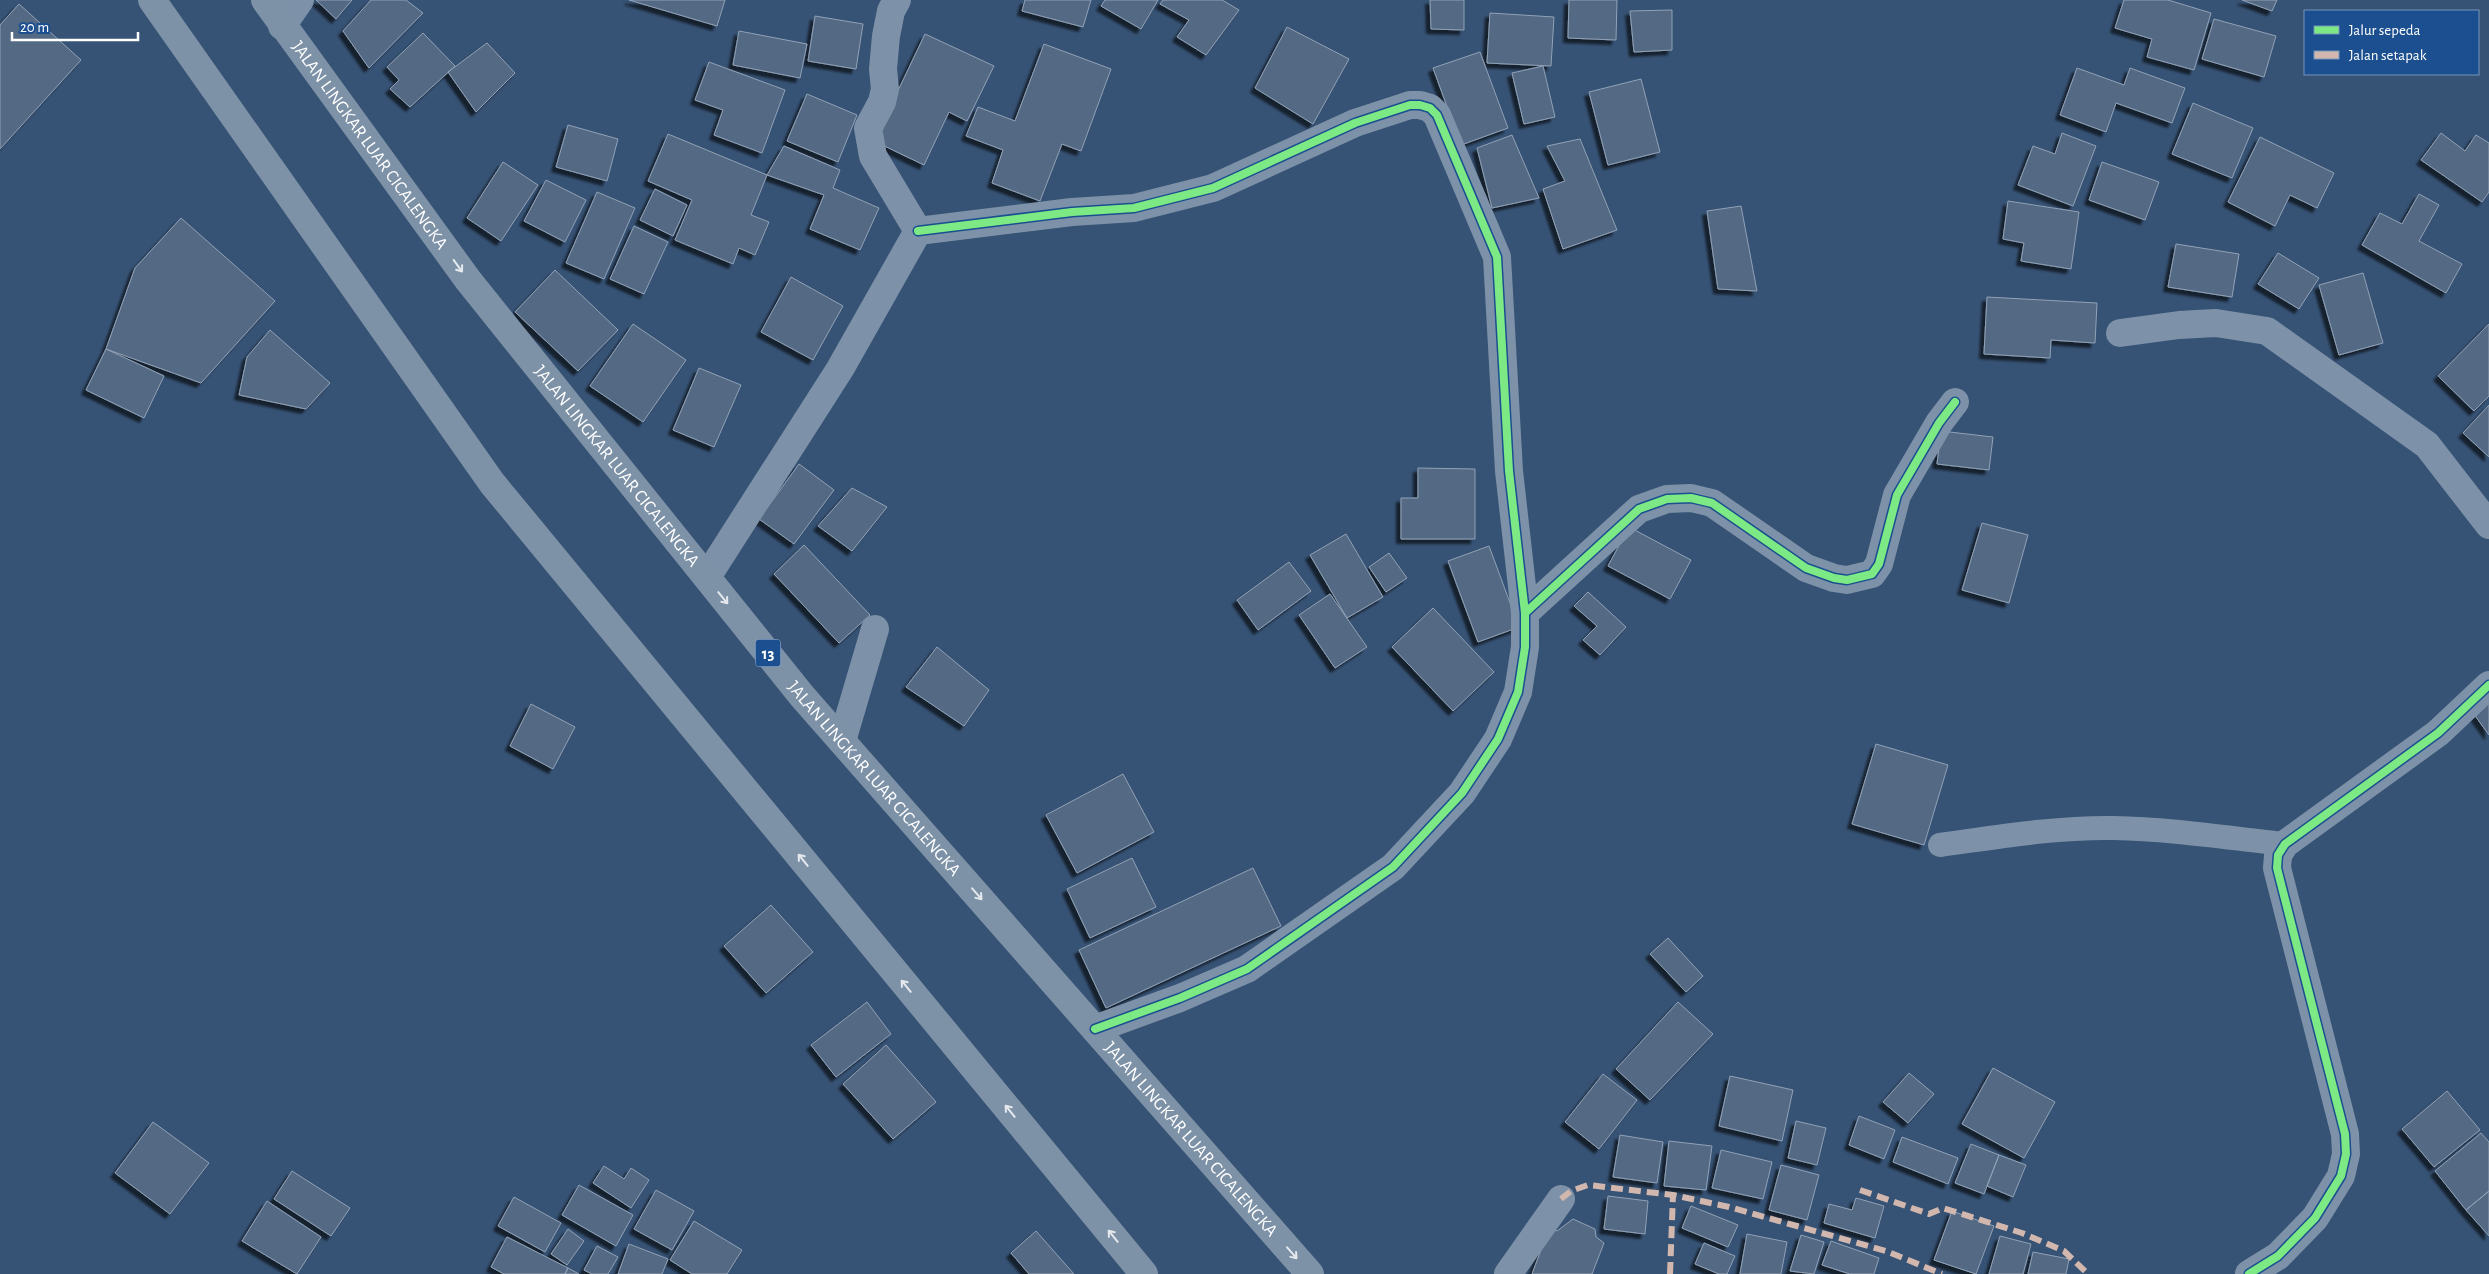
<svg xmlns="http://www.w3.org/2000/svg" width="2489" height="1274" font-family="'Alegreya Sans',sans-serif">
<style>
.building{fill:#526984;stroke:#92a2b6;filter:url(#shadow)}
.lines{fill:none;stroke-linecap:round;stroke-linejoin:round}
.lane{stroke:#7d92a8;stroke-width:24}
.street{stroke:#7d92a8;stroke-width:28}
.highway{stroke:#7e92a7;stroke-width:28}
.quiet{stroke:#d1b7ad;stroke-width:6;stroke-dasharray:12 6;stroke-linecap:butt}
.cycleway-casing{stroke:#1b4f8f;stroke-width:11}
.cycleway{stroke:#7ce984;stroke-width:8}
.oneway{stroke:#e5e9ed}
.labels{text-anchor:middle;stroke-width:4;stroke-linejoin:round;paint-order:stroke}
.shield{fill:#1b4f8f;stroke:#bbcadd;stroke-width:1}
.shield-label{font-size:16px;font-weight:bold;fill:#fff}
.street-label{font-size:18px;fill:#fff;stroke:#1b4f8f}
</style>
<defs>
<filter id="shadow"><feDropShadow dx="-4.5" dy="4.5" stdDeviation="1" flood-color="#0009"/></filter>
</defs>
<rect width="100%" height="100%" fill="#365274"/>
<!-- building -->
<path class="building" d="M316,0H352L336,19Z
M371,0H406L423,13L369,68L343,31Z
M629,0H725L717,26Z
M1025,0H1091L1083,27L1022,11Z
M1105,0H1158L1141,29L1101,6Z
M1163,0H1222L1239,10L1206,55L1177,37L1189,20L1160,4Z
M1430,0H1464V30L1431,29Z
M1569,0H1617L1616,40L1568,38Z
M2124,0H2168L2211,13L2194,70L2147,57L2152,39L2115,28Z
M2242,0H2277L2272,11Z
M19,4L81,60L0,149V25Z
M1672,10V50L1634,52L1630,11Z
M1490,13L1554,17L1551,66L1487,63Z
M815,16L863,24L856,69L808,61Z
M2214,19L2276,36L2264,77L2202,59Z
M1287,27L1349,59L1313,124L1255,88Z
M739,31L807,44L800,78L733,65Z
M423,33L455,66L410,107L390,89L399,80L387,67Z
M925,34L994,66L967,121L949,112L924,165L874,141Z
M487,43L515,73L476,112L448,72Z
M1044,44L1111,69L1081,151L1062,144L1040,201L992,183L1003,150L966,136L978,107L1015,121Z
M1480,52L1508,128L1461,145L1433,68Z
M709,62L785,90L762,153L714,135L723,110L695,100Z
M1543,66L1555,117L1524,124L1512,73Z
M2077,68L2124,85L2130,68L2185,88L2172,123L2116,103L2106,132L2060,115Z
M1641,79L1660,152L1608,165L1589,92Z
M807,94L857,115L838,162L787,141Z
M2193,103L2253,128L2232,178L2172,154Z
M568,125L618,139L607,181L556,167Z
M2062,133L2096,146L2073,206L2018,185L2033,146L2055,154Z
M2441,133L2465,151L2476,135L2489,143V192L2482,202L2421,160Z
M668,134L767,175L751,215L769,222L755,255L739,248L733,264L675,240L692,200L648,181Z
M1512,135L1539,198L1492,208L1477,148Z
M2260,137L2334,173L2317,208L2290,195L2275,226L2228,202Z
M1580,139L1617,230L1563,249L1543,189L1565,181L1547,146Z
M784,146L840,170L833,188L879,208L860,250L810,229L824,195L767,175Z
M503,162L538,185L501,241L467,218Z
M2102,162L2159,182L2145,220L2089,200Z
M546,180L586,200L565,242L524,221Z
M655,189L687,205L673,236L640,220Z
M597,192L635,208L604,279L566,263Z
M2419,194L2439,205L2419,241L2462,264L2446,293L2362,245L2380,213L2402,224Z
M2008,201L2079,212L2071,269L2021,261L2024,243L2003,239Z
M1741,206L1757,291L1718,289L1707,211Z
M181,218L275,301L201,383L106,349L135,268Z
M634,226L668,242L644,294L610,279Z
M2176,244L2239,254L2232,297L2168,287Z
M2278,253L2319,278L2299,309L2258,284Z
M555,270L618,330L578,371L515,312Z
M2363,273L2383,343L2339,355L2319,285Z
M791,277L843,306L813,360L761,332Z
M1987,297L2097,303L2095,343L2051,340L2050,358L1984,354Z
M633,324L686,360L643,422L590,386Z
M2489,324V396L2474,411L2438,376Z
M270,330L330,383L306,409L239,395L247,357Z
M106,349L164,376L144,418L86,390Z
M699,368L741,385L714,447L673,430Z
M2489,405V457L2463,433Z
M1941,431L1993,437L1989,470L1937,464Z
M799,464L834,490L794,544L759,519Z
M1418,468L1475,469V539H1401V498H1418Z
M852,488L887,507L852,551L818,526Z
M1982,523L2028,535L2009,603L1962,590Z
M1629,527L1691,560L1670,599L1608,566Z
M1346,534L1383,597L1347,618L1310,555Z
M804,545L870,615L839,643L774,574Z
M1489,546L1519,627L1478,642L1448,561Z
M1389,553L1407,578L1386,592L1369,567Z
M1289,562L1311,591L1258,630L1237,600Z
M1588,592L1626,627L1600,655L1583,640L1597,626L1574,606Z
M1330,594L1367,647L1335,668L1299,615Z
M1433,608L1494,672L1453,711L1392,647Z
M937,647L989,690L964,726L906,687Z
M2489,697V735L2471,710Z
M531,704L575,727L553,769L510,746Z
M1876,744L1948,765L1924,845L1852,824Z
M1123,774L1154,832L1077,873L1046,815Z
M1132,858L1156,907L1090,938L1067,889Z
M1253,868L1281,926L1106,1008L1079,950Z
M771,905L813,952L766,993L724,946Z
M1668,938L1703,976L1686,992L1650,954Z
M867,1002L891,1034L836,1077L811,1045Z
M1678,1002L1713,1034L1650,1100L1616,1069Z
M886,1045L936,1102L893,1139L843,1084Z
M1993,1068L2055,1102L2024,1158L1962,1124Z
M1909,1073L1934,1094L1908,1123L1883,1102Z
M1603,1074L1637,1100L1599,1149L1565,1122Z
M1730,1076L1793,1090L1782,1141L1719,1126Z
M2447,1091L2480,1130L2434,1167L2402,1129Z
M1859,1116L1895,1130L1884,1159L1849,1145Z
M1796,1121L1826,1128L1817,1165L1788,1158Z
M153,1122L209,1163L170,1214L115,1173Z
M2481,1133L2489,1142V1191L2466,1210L2435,1171Z
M1620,1135L1663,1142L1657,1183L1613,1177Z
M1902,1137L1958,1158L1948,1184L1893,1162Z
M1669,1141L1712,1146L1706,1190L1664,1186Z
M1971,1144L1999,1155L1984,1194L1955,1183Z
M1721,1150L1772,1162L1763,1199L1712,1188Z
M1999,1155L2026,1165L2013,1197L1987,1186Z
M1781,1165L1819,1175L1807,1220L1769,1210Z
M604,1166L624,1179L631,1168L649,1180L631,1208L593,1183Z
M292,1171L350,1208L331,1236L274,1199Z
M579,1185L633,1215L616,1246L562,1215Z
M656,1190L694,1211L672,1250L634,1229Z
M2489,1191V1236L2466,1210Z
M1608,1196L1648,1201L1645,1234L1604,1229Z
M514,1197L561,1223L545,1252L498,1226Z
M1856,1198L1884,1206L1875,1238L1824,1223L1829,1204L1852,1210Z
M267,1201L321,1237L297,1274L242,1241Z
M1691,1206L1738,1225L1728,1247L1682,1228Z
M1952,1211L1994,1226L1976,1274L1934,1260Z
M1573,1219L1595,1229L1596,1237L1604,1243L1592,1274H1532L1550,1226L1557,1231Z
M694,1221L742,1250L727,1274H692L670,1260Z
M568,1229L584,1241L567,1265L551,1254Z
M1036,1231L1074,1274H1029L1011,1253Z
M1747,1234L1787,1242L1781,1274H1740Z
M1801,1235L1824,1242L1814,1274L1790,1271Z
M2000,1236L2031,1244L2023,1274H1989Z
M507,1237L568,1268L565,1274H504L491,1267Z
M1831,1241L1879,1258L1874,1274H1850L1822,1265Z
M1704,1243L1735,1256L1727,1274H1719L1695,1264Z
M629,1244L668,1259L662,1274H618Z
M597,1246L618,1257L608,1274H592L584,1270Z
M2033,1252L2069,1259L2066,1274H2028Z
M568,1268L579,1274H565Z"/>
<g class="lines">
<!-- lane -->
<path class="lane" d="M1940,845C1998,837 2056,827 2114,828C2171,829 2228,838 2285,844"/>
<!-- street -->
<path class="street" d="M897,0L891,11L886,36L883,69L885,89L882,102L868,128L873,156L918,231
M282,26L300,0
M918,231L1072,212L1134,208L1213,188L1355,123L1410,105H1420L1430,108L1437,115L1497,257L1509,471L1525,613V647L1518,692L1498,739L1462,793L1393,867L1247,969L1180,998L1095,1029
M2120,333L2179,325L2216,323L2267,331L2427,445L2489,525
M707,577L840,369L918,231
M1525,613L1639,509L1667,499L1691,498L1712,503L1806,568L1834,578L1847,580L1872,574L1879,564L1897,495L1939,423L1955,402
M842,741L875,629
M1508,1274L1561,1199
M2249,1274L2278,1256L2315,1218L2341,1176L2346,1154L2345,1134L2277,868L2278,855L2285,844L2438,733L2489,685"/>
<!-- highway -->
<g class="highway">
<path d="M152,0L492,483L1144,1274"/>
<path id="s1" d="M265,0L468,280L802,696L1310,1274"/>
</g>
<!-- quiet -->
<path class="quiet" d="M1860,1190L1929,1214L1943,1208L2022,1233L2064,1251L2088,1274
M1561,1199L1571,1191L1588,1185L1673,1195L1729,1207L1886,1251L1942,1274
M1670,1274L1673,1195"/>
<defs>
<path id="cycleway" d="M918,231L1072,212L1134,208L1213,188L1355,123L1410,105H1420L1430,108L1437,115L1497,257L1509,471L1525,613V647L1518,692L1498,739L1462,793L1393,867L1247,969L1180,998L1095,1029
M1525,613L1639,509L1667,499L1691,498L1712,503L1806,568L1834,578L1847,580L1872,574L1879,564L1897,495L1939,423L1955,402
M2249,1274L2278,1256L2315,1218L2341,1176L2346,1154L2345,1134L2277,868L2278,855L2285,844L2438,733L2489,685"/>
</defs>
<!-- cycleway casing -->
<use href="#cycleway" class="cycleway-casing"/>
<!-- cycleway -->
<use href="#cycleway" class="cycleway"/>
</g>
<!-- one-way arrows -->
<defs><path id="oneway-shaft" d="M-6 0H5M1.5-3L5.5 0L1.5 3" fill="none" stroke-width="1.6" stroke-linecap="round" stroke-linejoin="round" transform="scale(1.25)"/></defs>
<g class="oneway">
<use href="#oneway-shaft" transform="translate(458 266) rotate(54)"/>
<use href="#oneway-shaft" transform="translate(723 598) rotate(51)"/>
<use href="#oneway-shaft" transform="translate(803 860) rotate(-129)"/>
<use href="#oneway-shaft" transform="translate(977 894) rotate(49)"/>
<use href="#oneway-shaft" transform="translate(906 986) rotate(-129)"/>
<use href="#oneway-shaft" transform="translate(1010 1111) rotate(-129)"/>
<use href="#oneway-shaft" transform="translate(1113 1236) rotate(-129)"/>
<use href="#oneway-shaft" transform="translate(1292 1253) rotate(49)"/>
</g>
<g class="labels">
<!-- shield labels -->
<rect class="shield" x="755.5" y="639.5" width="25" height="27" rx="4"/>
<g class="shield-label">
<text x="768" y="659">13</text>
</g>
<!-- street labels -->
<g class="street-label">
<text dy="6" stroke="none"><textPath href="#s1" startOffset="179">JALAN LINGKAR LUAR CICALENGKA</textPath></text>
<text dy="6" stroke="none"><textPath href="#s1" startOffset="584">JALAN LINGKAR LUAR CICALENGKA</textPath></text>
<text dy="6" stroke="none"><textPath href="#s1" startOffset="989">JALAN LINGKAR LUAR CICALENGKA</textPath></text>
<text dy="6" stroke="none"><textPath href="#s1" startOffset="1469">JALAN LINGKAR LUAR CICALENGKA</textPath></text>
</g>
</g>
<!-- legend -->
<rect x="2304" y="10" width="175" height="65" fill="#1b4f8f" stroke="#7695bc"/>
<rect x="2314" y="26" width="25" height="8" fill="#7ce984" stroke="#7695bc"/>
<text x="2349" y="35" font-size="15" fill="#ffffff">Jalur sepeda</text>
<rect x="2314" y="51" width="25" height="8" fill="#d1b7ad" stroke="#7695bc"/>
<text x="2349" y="60" font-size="15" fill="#ffffff">Jalan setapak</text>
<!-- scale -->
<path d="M12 32v8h126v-8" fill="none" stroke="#ffffff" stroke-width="2.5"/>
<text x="20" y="32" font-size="15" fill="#ffffff" stroke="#1b4f8f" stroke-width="4" paint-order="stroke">20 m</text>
</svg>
